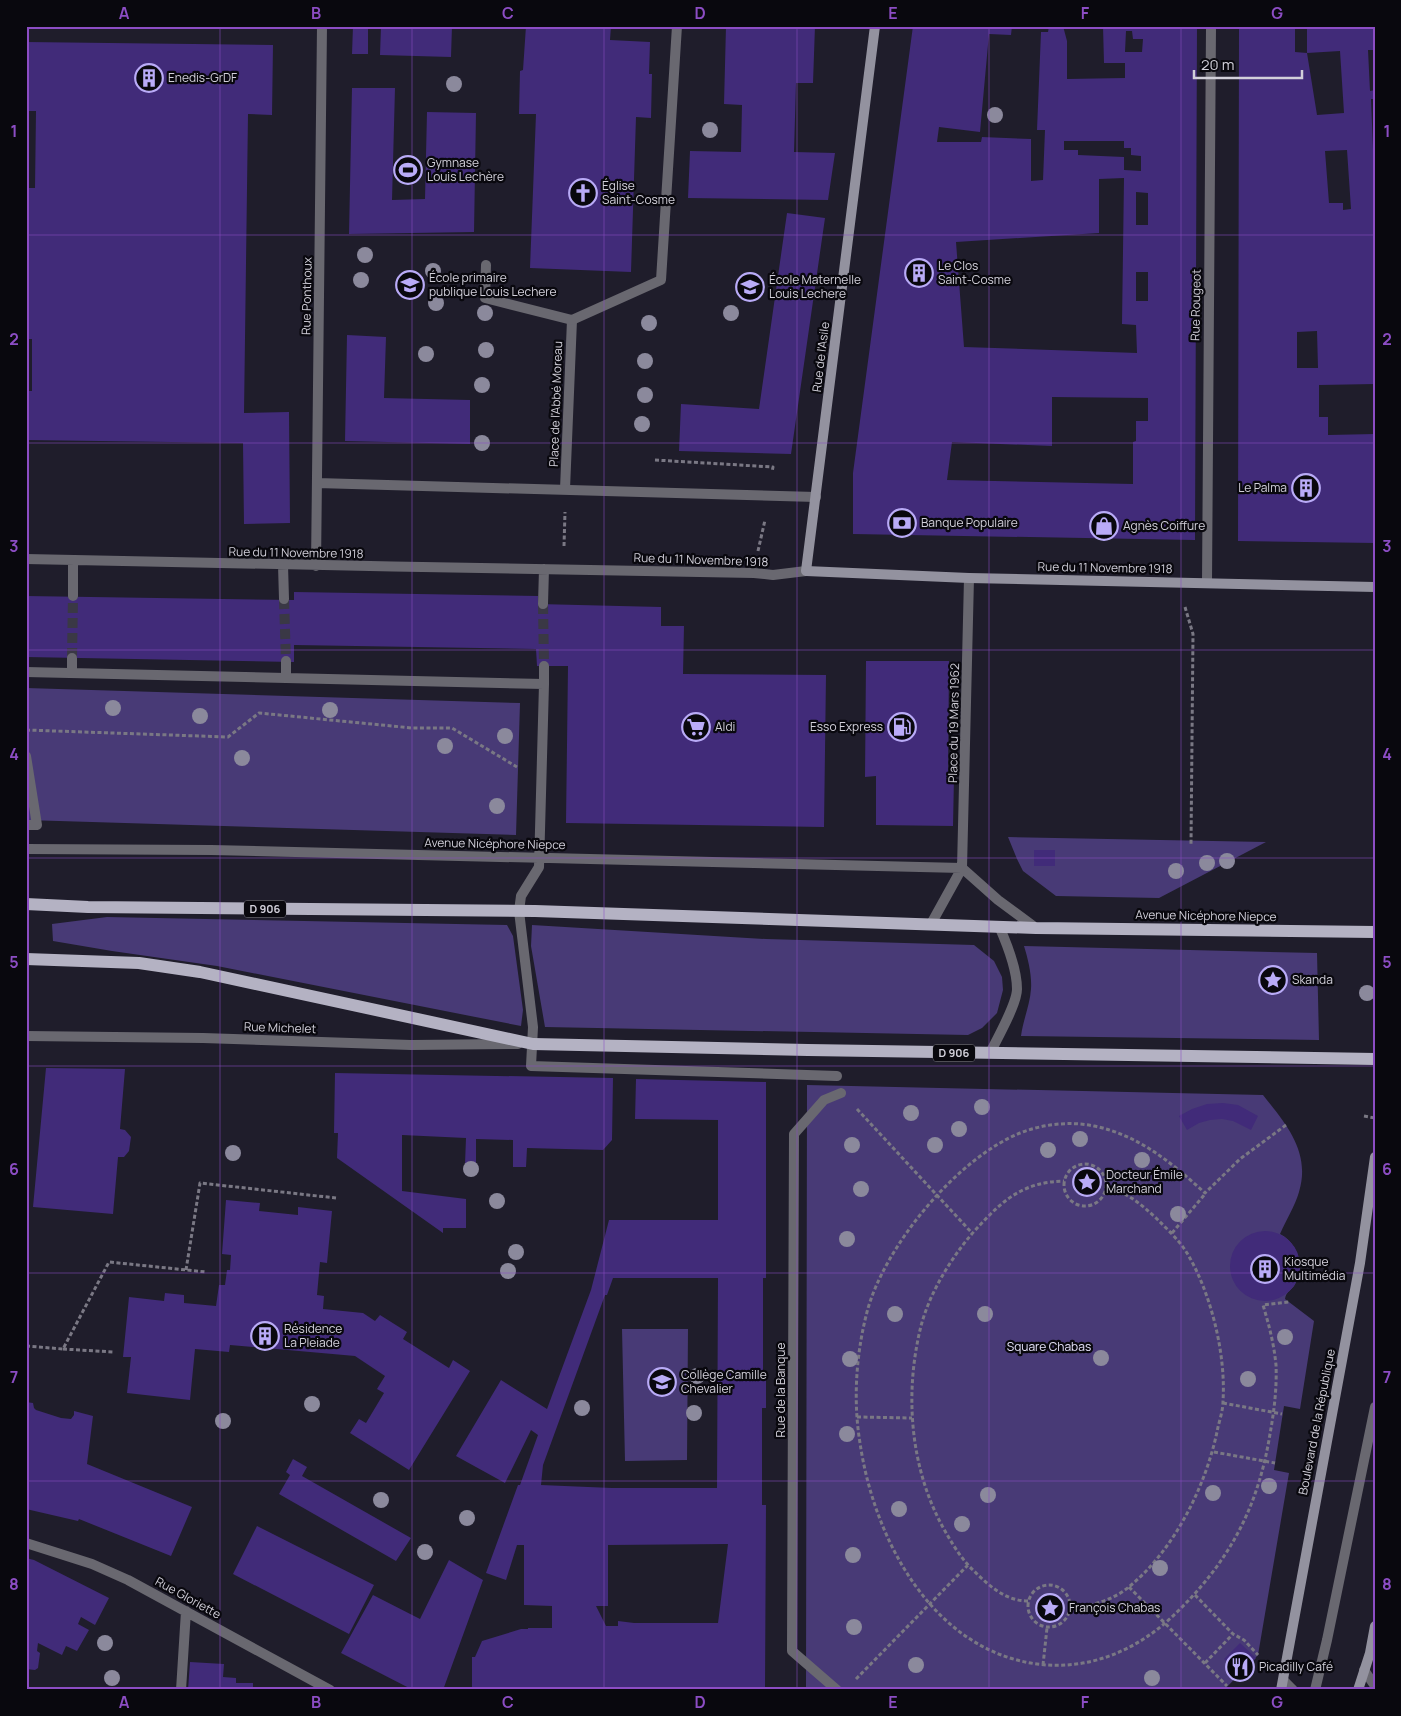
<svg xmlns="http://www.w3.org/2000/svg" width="1401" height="1716" font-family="Manrope,sans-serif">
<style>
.green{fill:#483a76}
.building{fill:#412b79;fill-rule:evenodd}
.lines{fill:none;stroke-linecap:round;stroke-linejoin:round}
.street-tunnel{stroke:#3a3845;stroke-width:10;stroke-dasharray:10 5;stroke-linecap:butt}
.path{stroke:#7a7884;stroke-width:3;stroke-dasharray:4 2.5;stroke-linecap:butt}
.lane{stroke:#696870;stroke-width:10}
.street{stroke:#696870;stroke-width:10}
.secondary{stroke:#93929f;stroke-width:10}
.primary{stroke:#b4b2c3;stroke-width:12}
.tree{fill:#8b899c}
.grid{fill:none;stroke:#8c4dc4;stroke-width:1;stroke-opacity:0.55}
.labels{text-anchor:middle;stroke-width:4.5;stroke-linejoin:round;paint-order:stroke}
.shield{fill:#09080e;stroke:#96949d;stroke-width:1}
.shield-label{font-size:11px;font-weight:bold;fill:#d2d0da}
.poi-label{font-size:12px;fill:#d2d0da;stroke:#09080e;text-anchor:start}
.street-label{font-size:12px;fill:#d2d0da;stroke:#09080e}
.park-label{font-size:12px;fill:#e4e1f8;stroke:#09080e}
.neatline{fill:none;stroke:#8c4dc4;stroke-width:2}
.grid-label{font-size:16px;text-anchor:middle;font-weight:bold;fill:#8c4dc4}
</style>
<rect width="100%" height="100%" fill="#1f1d2b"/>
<!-- green -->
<path class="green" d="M26,688L520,703L516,835L26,820Z
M1008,837L1266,842L1159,898L1056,896L1023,871L1017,859Z
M107,917L507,925L513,936L523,1010L521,1026L217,966L112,951L53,941L52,924Z
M532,925L766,939L974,945L994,961L1002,977L1003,990L997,1013L982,1028L968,1035L545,1027L531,946Z
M1024,946L1317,953L1319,1040L1021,1036C1023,1020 1030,1005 1031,989C1032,975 1028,959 1024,946Z
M807,1085L1263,1095C1286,1124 1311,1152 1299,1192C1295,1206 1286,1220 1280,1234C1298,1243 1306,1268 1294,1286C1290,1291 1286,1292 1285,1299L1314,1321L1300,1409L1284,1406L1274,1470L1289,1473L1258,1655L1224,1690H806Z
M622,1329H688L687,1460L625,1461Z"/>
<!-- building -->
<path class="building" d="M353,26H368V54H352Z
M381,26H452L451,57L380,55Z
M526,26H611L610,40L650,42L649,74H652L651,118L636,117L631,272L530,268L536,114H519L520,71L523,70Z
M726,26H815L813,83H796L794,152L835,153L828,200L688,198L690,151L741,152L742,105L724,104Z
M913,26L945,27V26H1012L1011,35L989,34L980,132L939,127L937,142H981L982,137L1031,139V181L1043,180L1045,130H1037L1041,32H1048L1049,26H1063L1067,41V79L1125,78V63H1104L1103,26H1197L1195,540L853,534V473ZM1126,31H1132L1133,39H1143L1142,52H1125ZM1064,141H1124V148H1131V155L1141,156V171L1124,170V157L1078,155V150H1064ZM1124,178L1122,324L1136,325L1137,353L964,347L956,242L1099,233V179ZM1136,192L1148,193V225H1136ZM1136,272H1148V301H1136ZM1052,397L1148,398V421H1136V441L1133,442V484L947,480L952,442L1052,446Z
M1295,26V52L1307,53V26H1375V50H1368L1370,91L1375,90V99H1371L1373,149H1375V384L1319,385V417H1328V435L1375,434V543L1238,541L1239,27ZM1340,51L1344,113L1317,115L1307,53ZM1347,150L1351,209L1343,210V203H1329L1325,151ZM1317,331L1318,368H1297V332Z
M26,42L273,45L272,115L248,114L244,413L289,412L290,523L244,524L243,443L26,440V391H32V339H26V188H35L36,111H26Z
M352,88H395L392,200L425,199L427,112L476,113L474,232L349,234Z
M787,213L825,218L791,454L679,451L681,404L759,409Z
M347,335L386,337L384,398L470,400V444L345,441Z
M294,592L538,596V604L661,607V626H684L683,674L826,675L824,827L566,823L568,666H537L536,649L294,645V662L26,657V596L294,600Z
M866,661H949L948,777H954L953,826L876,825V776L865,777Z
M1034,850H1055V866H1034Z
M46,1068L125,1069L120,1129L125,1130L131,1137L129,1151L124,1157H118L113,1214L33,1207Z
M335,1073L613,1078L612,1140L603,1150L527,1148L526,1167H513V1140L476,1139V1163L465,1164L466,1138L402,1135V1191L466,1199V1228H443V1233L337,1158L338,1133H334Z
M636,1079L766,1082V1278H763V1373H766V1408H762V1505H766L765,1690H472V1657H475L482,1641L521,1629H528V1628H552V1606L524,1605V1545H517L506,1580L486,1573L518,1485H520L538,1435L531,1430L505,1483L456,1456L501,1380L547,1409L591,1290L609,1220H718V1120L635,1119ZM613,1278H718L717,1488H612L541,1485L543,1465L605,1295H607ZM728,1544L718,1623H634L618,1621V1626H606L596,1606H608V1545Z
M1223,1103L1238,1105L1258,1116L1251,1130L1233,1121L1222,1119L1210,1120L1199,1123L1187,1130L1179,1116L1192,1109L1207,1104Z
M226,1200L260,1203L259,1211L298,1215V1207L332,1211L327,1263L320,1262L317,1295L324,1296L323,1309L363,1313L375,1321L380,1315L407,1332L403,1339L449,1368L453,1360L470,1371L409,1470L350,1433L359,1419L366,1423L384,1393L377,1389L385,1376L355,1356L230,1345L229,1352L195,1349L190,1400L127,1393L131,1357H123L129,1297L164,1301L165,1293L184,1295V1303L216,1306L219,1285H225L227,1270H230L231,1255L222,1254Z
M1230 1266a35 35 0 1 1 70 0a35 35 0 1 1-70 0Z
M26,1402L33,1403L34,1408L36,1410L61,1418L71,1419L74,1415V1411L93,1416L87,1464L192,1507L171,1556L79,1519L78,1521L26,1509Z
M293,1459L307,1467L302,1476L411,1538L396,1561L279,1494L290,1475L286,1472Z
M257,1526L374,1585L349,1634L233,1574Z
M26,1558L34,1560L109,1598L95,1625L81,1617L78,1624L89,1630L77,1651L66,1646L62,1655L38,1643L37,1651L40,1653L38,1668L35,1670L26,1669Z
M449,1560L483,1580L443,1690H413L341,1653L373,1595L420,1619Z
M1240,1643L1256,1658L1240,1675L1224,1659Z
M190,1662L224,1664L223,1677L236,1678V1683H253V1690H188Z"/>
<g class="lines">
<!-- street-tunnel -->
<path class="street-tunnel" d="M284,599L286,661
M543,604L544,666
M72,658L73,596"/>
<!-- path -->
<path class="path" d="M655,460L773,467L772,472
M564,546L565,512
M758,551L765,520
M1185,607L1193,634L1191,845
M26,730L228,737L259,713L412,728H452L517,767
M857,1109L972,1233
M1364,1116L1375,1118
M1286,1125L1240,1159L1205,1193C1173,1164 1139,1135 1094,1126C1070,1121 1043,1124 1020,1133C956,1159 884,1247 867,1312C856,1354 853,1401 860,1443C874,1539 932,1650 1037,1664C1089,1671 1138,1650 1175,1614C1229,1562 1258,1508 1270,1434C1274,1412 1277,1388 1276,1365C1274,1344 1269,1325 1263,1305L1289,1302
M1064 1185a21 21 0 1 1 42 0a21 21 0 1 1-42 0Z
M1172,1233L1205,1194
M186,1270L200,1183L336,1198
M26,1346L63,1349L109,1262L206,1272
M63,1349L114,1352
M1223,1403L1282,1414
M857,1417L912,1418
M1214,1452L1275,1463
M1028 1606a21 21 0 1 1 42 0a21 21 0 1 1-42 0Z
M1129,1587L1227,1686
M1195,1595L1233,1634L1244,1640L1258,1655
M1028,1601C1006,1601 989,1586 974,1571C962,1560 953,1545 945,1531C910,1470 904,1394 921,1326C930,1291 955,1251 980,1225C1005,1198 1025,1182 1064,1181
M1070,1609C1091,1606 1114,1600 1130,1586C1175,1549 1207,1484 1218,1427C1220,1419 1223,1410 1223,1401C1226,1354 1211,1293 1187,1253C1179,1240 1167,1229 1157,1219C1141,1204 1128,1193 1107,1187
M1205,1663L1233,1634
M1043,1665L1047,1628
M856,1679L968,1565"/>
<!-- lane -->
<path class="lane" d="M565,489L572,320
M1315,1690L1327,1640L1375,1407"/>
<!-- street -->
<path class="street" d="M486,265L485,298L572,320L661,280L677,26
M317,483L816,497
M26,559C269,565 511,568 754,573L773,575L806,571
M283,565L284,599
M316,566L322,26
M1207,583L1211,26
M73,596V561
M543,604L544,569
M286,661V678
M544,666V684
M26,672L544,684L539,867L521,896L519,911L533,1027L531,1066L837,1076
M72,673V658
M26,756L37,825H26
M26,849L211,850L962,868L998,900L1036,928
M931,924L962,868L969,578
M26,1036L203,1038L411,1045L518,1044
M990,1053C997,1039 1017,1004 1017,989C1017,969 1007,944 999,926
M26,1543L92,1564L128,1580L330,1690
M1364,1670L1375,1686
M1284,1681L1293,1690
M181,1690L186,1611
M837,1690L792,1651L794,1134L824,1100L841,1093"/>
<!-- secondary -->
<path class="secondary" d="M875,26L806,571L969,578L1375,587
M1281,1690L1360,1263L1375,1157
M1358,1690L1370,1653L1375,1626"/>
<!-- primary -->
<path class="primary" d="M26,904L88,907L535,911L1036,928L1375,932
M26,959L139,963L200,972L533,1044L808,1050L1375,1059"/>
</g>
<!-- trees -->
<g class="tree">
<circle cx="454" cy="84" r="8"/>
<circle cx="995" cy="115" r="8"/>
<circle cx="710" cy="130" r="8"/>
<circle cx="365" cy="255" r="8"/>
<circle cx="433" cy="271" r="8"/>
<circle cx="361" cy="280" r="8"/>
<circle cx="436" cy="303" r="8"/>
<circle cx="485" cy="313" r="8"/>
<circle cx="731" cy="313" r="8"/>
<circle cx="649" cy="323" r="8"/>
<circle cx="486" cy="350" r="8"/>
<circle cx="426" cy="354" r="8"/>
<circle cx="645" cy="361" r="8"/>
<circle cx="482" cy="385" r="8"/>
<circle cx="645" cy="395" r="8"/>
<circle cx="642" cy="424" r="8"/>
<circle cx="482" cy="443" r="8"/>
<circle cx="113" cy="708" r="8"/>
<circle cx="330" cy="710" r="8"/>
<circle cx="200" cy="716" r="8"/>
<circle cx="505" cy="736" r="8"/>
<circle cx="445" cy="746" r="8"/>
<circle cx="242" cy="758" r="8"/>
<circle cx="497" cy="806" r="8"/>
<circle cx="1227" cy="861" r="8"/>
<circle cx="1207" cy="863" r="8"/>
<circle cx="1176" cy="871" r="8"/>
<circle cx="1367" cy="993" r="8"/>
<circle cx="982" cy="1107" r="8"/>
<circle cx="911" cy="1113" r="8"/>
<circle cx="959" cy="1129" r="8"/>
<circle cx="1080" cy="1139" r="8"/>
<circle cx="852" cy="1145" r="8"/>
<circle cx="935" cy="1145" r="8"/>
<circle cx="1048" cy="1150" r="8"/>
<circle cx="233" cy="1153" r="8"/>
<circle cx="1142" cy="1160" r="8"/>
<circle cx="471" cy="1169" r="8"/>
<circle cx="861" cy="1189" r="8"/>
<circle cx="497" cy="1201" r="8"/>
<circle cx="1178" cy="1214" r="8"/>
<circle cx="847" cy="1239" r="8"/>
<circle cx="516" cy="1252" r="8"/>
<circle cx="508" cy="1271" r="8"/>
<circle cx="895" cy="1314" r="8"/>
<circle cx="985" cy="1314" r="8"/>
<circle cx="1285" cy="1337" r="8"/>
<circle cx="1101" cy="1358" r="8"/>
<circle cx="850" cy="1359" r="8"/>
<circle cx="697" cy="1376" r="8"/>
<circle cx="1248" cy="1379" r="8"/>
<circle cx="312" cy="1404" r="8"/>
<circle cx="582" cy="1408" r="8"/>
<circle cx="694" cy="1413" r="8"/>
<circle cx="223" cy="1421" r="8"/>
<circle cx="847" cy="1434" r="8"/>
<circle cx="1269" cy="1486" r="8"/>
<circle cx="1213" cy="1493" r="8"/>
<circle cx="988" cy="1495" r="8"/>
<circle cx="381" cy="1500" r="8"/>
<circle cx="899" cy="1509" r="8"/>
<circle cx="467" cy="1518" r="8"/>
<circle cx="962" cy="1524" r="8"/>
<circle cx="425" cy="1552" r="8"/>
<circle cx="853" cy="1555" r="8"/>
<circle cx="1160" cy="1568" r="8"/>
<circle cx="854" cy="1627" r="8"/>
<circle cx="105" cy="1643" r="8"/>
<circle cx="916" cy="1665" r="8"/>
<circle cx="112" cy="1678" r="8"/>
<circle cx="1152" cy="1678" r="8"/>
</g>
<!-- grid -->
<path class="grid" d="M220,26V1690M412,26V1690M604,26V1690M797,26V1690M989,26V1690M1181,26V1690M26,235H1375M26,443H1375M26,650H1375M26,858H1375M26,1066H1375M26,1273H1375M26,1481H1375"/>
<!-- icons -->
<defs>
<symbol id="building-ring" viewBox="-11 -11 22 22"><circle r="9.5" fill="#09080e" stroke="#b9abf7" stroke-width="1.5"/><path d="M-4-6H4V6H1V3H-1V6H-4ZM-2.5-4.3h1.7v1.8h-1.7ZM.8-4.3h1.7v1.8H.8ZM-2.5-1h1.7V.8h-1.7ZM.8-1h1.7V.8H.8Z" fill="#b9abf7"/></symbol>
<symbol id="stadium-ring" viewBox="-11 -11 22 22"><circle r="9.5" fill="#09080e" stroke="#b9abf7" stroke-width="1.5"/><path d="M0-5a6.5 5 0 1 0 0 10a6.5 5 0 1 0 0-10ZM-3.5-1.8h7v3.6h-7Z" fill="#b9abf7"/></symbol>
<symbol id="church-ring" viewBox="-11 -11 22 22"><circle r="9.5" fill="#09080e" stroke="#b9abf7" stroke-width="1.5"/><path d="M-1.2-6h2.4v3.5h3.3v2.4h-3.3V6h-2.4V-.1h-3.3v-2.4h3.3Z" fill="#b9abf7"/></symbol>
<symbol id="school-ring" viewBox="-11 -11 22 22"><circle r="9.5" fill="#09080e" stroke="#b9abf7" stroke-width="1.5"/><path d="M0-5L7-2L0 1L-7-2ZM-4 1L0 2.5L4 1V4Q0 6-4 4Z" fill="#b9abf7"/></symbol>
<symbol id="bank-ring" viewBox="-11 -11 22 22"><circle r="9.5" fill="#09080e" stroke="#b9abf7" stroke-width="1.5"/><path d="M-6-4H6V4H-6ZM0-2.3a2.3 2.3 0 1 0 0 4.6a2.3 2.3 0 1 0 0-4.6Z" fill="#b9abf7"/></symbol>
<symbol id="shop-ring" viewBox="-11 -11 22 22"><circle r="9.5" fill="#09080e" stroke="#b9abf7" stroke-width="1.5"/><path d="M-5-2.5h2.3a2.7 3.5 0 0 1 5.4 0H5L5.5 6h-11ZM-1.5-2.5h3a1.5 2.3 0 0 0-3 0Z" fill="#b9abf7"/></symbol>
<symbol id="supermarket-ring" viewBox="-11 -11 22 22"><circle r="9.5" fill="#09080e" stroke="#b9abf7" stroke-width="1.5"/><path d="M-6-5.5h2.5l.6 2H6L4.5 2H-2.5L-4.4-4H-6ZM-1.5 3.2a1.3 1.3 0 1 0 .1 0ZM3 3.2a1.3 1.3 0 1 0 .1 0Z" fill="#b9abf7"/></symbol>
<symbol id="fuel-ring" viewBox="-11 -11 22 22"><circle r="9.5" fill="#09080e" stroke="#b9abf7" stroke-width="1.5"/><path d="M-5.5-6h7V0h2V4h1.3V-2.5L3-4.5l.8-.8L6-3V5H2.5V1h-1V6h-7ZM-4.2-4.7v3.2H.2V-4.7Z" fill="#b9abf7"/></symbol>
<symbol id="sight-ring" viewBox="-11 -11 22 22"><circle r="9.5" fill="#09080e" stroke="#b9abf7" stroke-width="1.5"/><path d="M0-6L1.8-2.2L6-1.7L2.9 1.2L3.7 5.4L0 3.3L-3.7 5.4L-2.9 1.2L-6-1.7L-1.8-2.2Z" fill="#b9abf7"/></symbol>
<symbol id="restaurant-ring" viewBox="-11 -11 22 22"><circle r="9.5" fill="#09080e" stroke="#b9abf7" stroke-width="1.5"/><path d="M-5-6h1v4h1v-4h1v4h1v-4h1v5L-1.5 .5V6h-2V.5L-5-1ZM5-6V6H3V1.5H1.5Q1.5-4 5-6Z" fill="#b9abf7"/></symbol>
</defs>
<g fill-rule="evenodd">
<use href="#building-ring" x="133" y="62" width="32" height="32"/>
<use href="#stadium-ring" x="392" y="154" width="32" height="32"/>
<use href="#church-ring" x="567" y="177" width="32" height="32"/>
<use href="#building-ring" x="903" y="257" width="32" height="32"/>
<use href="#school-ring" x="394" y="269" width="32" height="32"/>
<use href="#school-ring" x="734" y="271" width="32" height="32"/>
<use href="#building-ring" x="1290" y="472" width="32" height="32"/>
<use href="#bank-ring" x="886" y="507" width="32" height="32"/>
<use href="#shop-ring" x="1088" y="510" width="32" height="32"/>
<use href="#supermarket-ring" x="680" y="711" width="32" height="32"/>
<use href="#fuel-ring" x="886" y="711" width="32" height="32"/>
<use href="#sight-ring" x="1257" y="964" width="32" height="32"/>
<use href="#sight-ring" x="1071" y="1166" width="32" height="32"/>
<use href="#building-ring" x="1249" y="1253" width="32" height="32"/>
<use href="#building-ring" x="249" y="1320" width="32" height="32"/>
<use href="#school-ring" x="646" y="1366" width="32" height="32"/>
<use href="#sight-ring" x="1034" y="1592" width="32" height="32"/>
<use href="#restaurant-ring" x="1224" y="1651" width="32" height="32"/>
</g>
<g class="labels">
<!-- shield labels -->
<g class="shield">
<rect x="244" y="900.5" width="42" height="17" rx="4"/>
<rect x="933" y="1044.5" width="42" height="17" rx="4"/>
</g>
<g class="shield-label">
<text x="265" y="913">D 906</text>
<text x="954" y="1057">D 906</text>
</g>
<!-- poi labels -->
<g class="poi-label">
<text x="168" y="82">Enedis-GrDF</text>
<text x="427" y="167">Gymnase<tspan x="427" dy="14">Louis Lechère</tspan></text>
<text x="602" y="190">Église<tspan x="602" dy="14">Saint-Cosme</tspan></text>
<text x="938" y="270">Le Clos<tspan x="938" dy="14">Saint-Cosme</tspan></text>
<text x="429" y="282">École primaire<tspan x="429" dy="14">publique Louis Lechere</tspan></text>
<text x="769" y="284">École Maternelle<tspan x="769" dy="14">Louis Lechere</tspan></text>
<text x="1287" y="492" text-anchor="end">Le Palma</text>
<text x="921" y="527">Banque Populaire</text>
<text x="1123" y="530">Agnès Coiffure</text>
<text x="715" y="731">Aldi</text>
<text x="883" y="731" text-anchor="end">Esso Express</text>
<text x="1292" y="984">Skanda</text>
<text x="1106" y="1179">Docteur Émile<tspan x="1106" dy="14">Marchand</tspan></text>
<text x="1284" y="1266">Kiosque<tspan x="1284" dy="14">Multimédia</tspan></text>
<text x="284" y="1333">Résidence<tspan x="284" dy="14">La Pleiade</tspan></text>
<text x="681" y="1379">Collège Camille<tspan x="681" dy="14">Chevalier</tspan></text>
<text x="1069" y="1612">François Chabas</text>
<text x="1259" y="1671">Picadilly Café</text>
</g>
<!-- street labels -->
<g class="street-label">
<text transform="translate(307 296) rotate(-89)" y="4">Rue Ponthoux</text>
<text transform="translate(1196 305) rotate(-89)" y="4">Rue Rougeot</text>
<text transform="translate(821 357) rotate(-83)" y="4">Rue de l'Asile</text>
<text transform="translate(556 404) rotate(-88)" y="4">Place de l'Abbé Moreau</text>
<text transform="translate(296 553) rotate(1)" y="4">Rue du 11 Novembre 1918</text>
<text transform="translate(701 560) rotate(2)" y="4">Rue du 11 Novembre 1918</text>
<text transform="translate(1105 568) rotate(1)" y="4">Rue du 11 Novembre 1918</text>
<text transform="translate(954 723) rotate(-89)" y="4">Place du 19 Mars 1962</text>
<text transform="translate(495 844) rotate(1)" y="4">Avenue Nicéphore Niepce</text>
<text transform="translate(1206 916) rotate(1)" y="4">Avenue Nicéphore Niepce</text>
<text transform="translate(280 1028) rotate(2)" y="4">Rue Michelet</text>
<text transform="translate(781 1390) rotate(-90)" y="4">Rue de la Banque</text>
<text transform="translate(1317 1422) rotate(-79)" y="4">Boulevard de la République</text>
<text transform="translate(188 1598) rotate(29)" y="4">Rue Gloriette</text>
</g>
<!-- park labels -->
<g class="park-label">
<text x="1049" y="1351">Square Chabas</text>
</g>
</g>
<!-- border -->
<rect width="1401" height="1716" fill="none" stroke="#09080e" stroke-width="55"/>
<!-- scale -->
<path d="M1194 70v8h108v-8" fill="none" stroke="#d2d0da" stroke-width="2.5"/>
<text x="1201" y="70" font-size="15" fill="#d2d0da" stroke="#09080e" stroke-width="4" paint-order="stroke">20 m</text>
<rect x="28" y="28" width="1346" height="1660" class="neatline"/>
<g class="grid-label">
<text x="124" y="19">A</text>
<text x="316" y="19">B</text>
<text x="508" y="19">C</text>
<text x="700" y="19">D</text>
<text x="893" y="19">E</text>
<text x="1085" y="19">F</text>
<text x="1277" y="19">G</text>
<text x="14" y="137">1</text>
<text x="1387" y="137">1</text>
<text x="14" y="345">2</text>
<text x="1387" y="345">2</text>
<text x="14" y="552">3</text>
<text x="1387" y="552">3</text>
<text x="14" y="760">4</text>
<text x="1387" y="760">4</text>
<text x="14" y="968">5</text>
<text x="1387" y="968">5</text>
<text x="14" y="1175">6</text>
<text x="1387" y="1175">6</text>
<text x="14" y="1383">7</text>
<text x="1387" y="1383">7</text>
<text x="14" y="1590">8</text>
<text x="1387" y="1590">8</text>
<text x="124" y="1708">A</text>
<text x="316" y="1708">B</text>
<text x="508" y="1708">C</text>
<text x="700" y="1708">D</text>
<text x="893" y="1708">E</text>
<text x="1085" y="1708">F</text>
<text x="1277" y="1708">G</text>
</g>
</svg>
